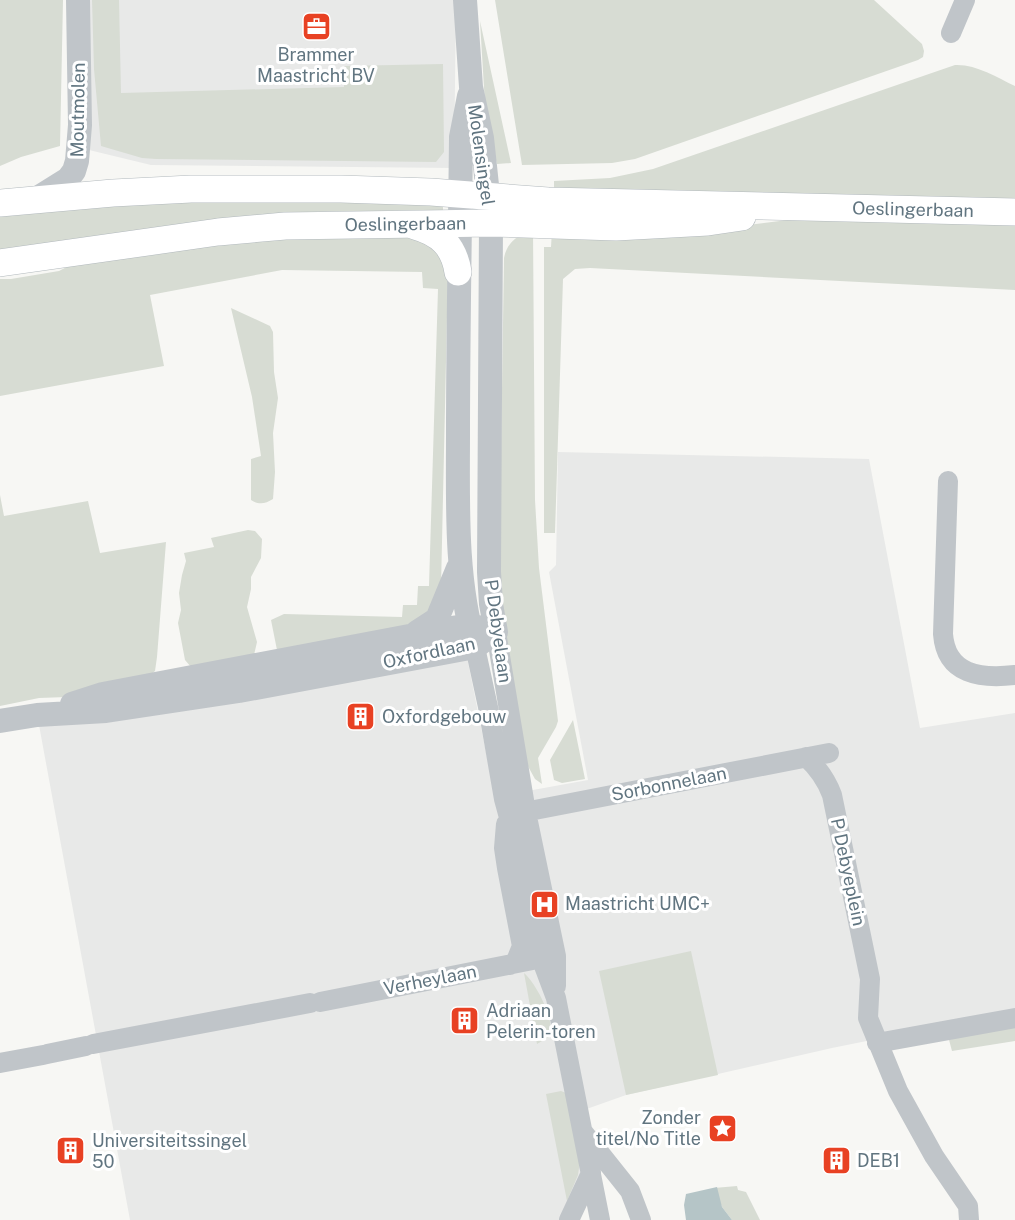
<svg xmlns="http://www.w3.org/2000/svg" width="1015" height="1220" font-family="'Public Sans',sans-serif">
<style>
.built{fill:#e8e9e8}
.green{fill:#d7dcd3}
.water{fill:#b5c5c7}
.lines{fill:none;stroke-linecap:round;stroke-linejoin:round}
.secondary-casing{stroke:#b2b9bd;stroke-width:28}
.minor{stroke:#c0c5c9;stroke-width:20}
.tertiary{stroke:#c0c5c9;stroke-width:24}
.secondary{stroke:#fff;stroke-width:27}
.labels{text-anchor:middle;stroke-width:6;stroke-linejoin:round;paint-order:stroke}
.poi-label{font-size:18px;fill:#617580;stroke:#fff;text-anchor:start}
.street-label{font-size:18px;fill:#617580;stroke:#fff}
</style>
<rect width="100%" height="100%" fill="#f7f7f4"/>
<!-- built -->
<path class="built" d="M86,0H456L454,168L151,165L89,150Z
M558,452L869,459L920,728L1015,713V1011L832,1048L626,1095L581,1111L588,1199L580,1220H130L39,725L467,657L495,797L588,780L549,572L556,565Z"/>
<!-- green -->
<path class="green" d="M0,0H63L60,146L21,157L0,166Z
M92,0H119L121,93L344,87V66L443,64L444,152L436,162L156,159L142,158L101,146L94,69Z
M495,0H874L922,44L924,51L923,57L918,60L635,159L612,163L522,165Z
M480,21L511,163L497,164L486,121Z
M955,65C976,64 996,77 1015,86V202L554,188V181L610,178L653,169Z
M443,202V210L306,212L0,255V211L71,203Z
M811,217L1015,220V290L590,268L575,269L563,279L555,533H544V247H551L552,230H708Z
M533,230L535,500L539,568L558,721L556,727L538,758L542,784L535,779L524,759L499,586L504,258C507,242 518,235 533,230Z
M411,236L432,242L448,271L441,587L438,602L416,625L278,655L271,620L284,614L402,617L403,605H417L418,586H429L438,289L423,288L422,272L282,270L150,295L164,366L0,396V279H11L59,271L80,260L177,249L289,239Z
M231,308L270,326L273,332L274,372L278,398L273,433L275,472L273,499C265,504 259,505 251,500V459L261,456L252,397Z
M0,495L4,516L88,501L100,553L166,542L157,657L155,671L146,679L67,697L39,698L0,706Z
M248,530L255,531L262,539L261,558L251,577V589L247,607L257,642L254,655L191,667L185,660L178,623L181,610L179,593L182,575L186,561L184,553L214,547L211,538Z
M573,720L585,779L562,783L554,780L550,760Z
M691,951L718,1075L626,1095L599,971Z
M524,973C536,983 557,1023 549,1037L537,1044Z
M1015,1022V1041L952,1051L948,1036Z
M561,1091L566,1093L580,1161L578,1175L567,1201L546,1094Z
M737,1186L738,1190L746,1192L760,1220H732L722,1207L714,1188Z"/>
<!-- water -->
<path class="water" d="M717,1187L722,1207L732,1220H686L684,1205L686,1194Z"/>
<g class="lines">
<defs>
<g id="secondary">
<path id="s1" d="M0,203L113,193L191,189H341L431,192L548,201L1015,212"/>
<path d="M415,226C440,233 454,246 458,272"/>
<path id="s2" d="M0,263L218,232L285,226L491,223L616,227L708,222L742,217"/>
</g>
</defs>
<!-- secondary casing -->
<use href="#secondary" class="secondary-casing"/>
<!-- minor -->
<path class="minor" d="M951,33L965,0
M948,481L943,634C946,675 981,679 1015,675
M496,632L526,812L556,956V986
M475,647L488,707L504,799L522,865L541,958L556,998L600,1220
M806,757C818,768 826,779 832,795L870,979L868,1018L898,1091L934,1156L968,1206L969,1220
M514,814L829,753
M506,824L504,848L507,868L522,946L516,961L510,965
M320,1002L553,956
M877,1043L1015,1018
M93,1044L310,1003
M47,1054L86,1046
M0,1063L43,1055
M583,1132L630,1191L641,1220
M569,1220L591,1173"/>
<!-- tertiary -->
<path class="tertiary" d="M465,0L471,87L482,138L491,223L489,572L491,604L496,632
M469,96L461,137C460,236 458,335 458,434C458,504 455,578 475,647
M36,199L68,179L74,171L77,161L80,125L78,0
M417,632L437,619L458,568
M72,704L103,694L441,630L469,625L485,629
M0,721L37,715L106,711L239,691L475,647L486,639"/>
<!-- secondary -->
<use href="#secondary" class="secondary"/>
</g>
<!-- icons -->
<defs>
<symbol id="office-square" viewBox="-11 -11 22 22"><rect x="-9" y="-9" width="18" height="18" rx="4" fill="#e84123" stroke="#fff"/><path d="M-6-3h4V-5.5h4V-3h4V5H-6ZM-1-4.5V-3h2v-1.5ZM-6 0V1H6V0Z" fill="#fff"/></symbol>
<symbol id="building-square" viewBox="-11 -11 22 22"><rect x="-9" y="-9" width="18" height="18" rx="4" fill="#e84123" stroke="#fff"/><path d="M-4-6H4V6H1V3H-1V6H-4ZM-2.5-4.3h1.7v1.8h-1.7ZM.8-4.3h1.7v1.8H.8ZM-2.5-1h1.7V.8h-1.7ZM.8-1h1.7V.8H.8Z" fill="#fff"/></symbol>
<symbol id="hospital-square" viewBox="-11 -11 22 22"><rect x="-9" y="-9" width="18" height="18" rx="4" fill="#e84123" stroke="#fff"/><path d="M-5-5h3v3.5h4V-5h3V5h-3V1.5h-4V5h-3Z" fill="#fff"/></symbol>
<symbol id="sight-square" viewBox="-11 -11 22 22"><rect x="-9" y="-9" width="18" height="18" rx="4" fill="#e84123" stroke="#fff"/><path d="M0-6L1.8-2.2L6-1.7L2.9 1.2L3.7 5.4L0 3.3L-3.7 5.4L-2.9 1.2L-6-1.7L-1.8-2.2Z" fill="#fff"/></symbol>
</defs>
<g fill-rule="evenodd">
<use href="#office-square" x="300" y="10" width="33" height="33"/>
<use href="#building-square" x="344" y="700" width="33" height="33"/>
<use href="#hospital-square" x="528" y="888" width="33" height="33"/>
<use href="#building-square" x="448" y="1004" width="33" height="33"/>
<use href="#sight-square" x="706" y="1112" width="33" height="33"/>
<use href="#building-square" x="54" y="1134" width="33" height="33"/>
<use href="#building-square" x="820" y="1144" width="33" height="33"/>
</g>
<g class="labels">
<!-- poi labels -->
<g class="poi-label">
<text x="316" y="61" text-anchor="middle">Brammer<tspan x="316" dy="21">Maastricht BV</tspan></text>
<text x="382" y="723">Oxfordgebouw</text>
<text x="565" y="910">Maastricht UMC+</text>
<text x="486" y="1017">Adriaan<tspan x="486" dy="21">Pelerin-toren</tspan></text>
<text x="701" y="1124" text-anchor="end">Zonder<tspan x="701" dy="21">titel/No Title</tspan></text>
<text x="92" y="1147">Universiteitssingel<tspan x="92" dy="21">50</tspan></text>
<text x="857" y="1167">DEB1</text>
</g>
<!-- street labels -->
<g class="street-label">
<text transform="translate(78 110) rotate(-89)" y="6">Moutmolen</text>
<text transform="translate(481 155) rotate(82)" y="6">Molensingel</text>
<text dy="6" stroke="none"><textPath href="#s1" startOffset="914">Oeslingerbaan</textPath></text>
<text dy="6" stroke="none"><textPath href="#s2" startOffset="408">Oeslingerbaan</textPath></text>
<text transform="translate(498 631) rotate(82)" y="6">P Debyelaan</text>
<text transform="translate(429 653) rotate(-12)" y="6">Oxfordlaan</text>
<text transform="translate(669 784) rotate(-11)" y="6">Sorbonnelaan</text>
<text transform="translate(848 872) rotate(78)" y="6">P Debyeplein</text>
<text transform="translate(430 980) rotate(-11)" y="6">Verheylaan</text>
</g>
</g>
</svg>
